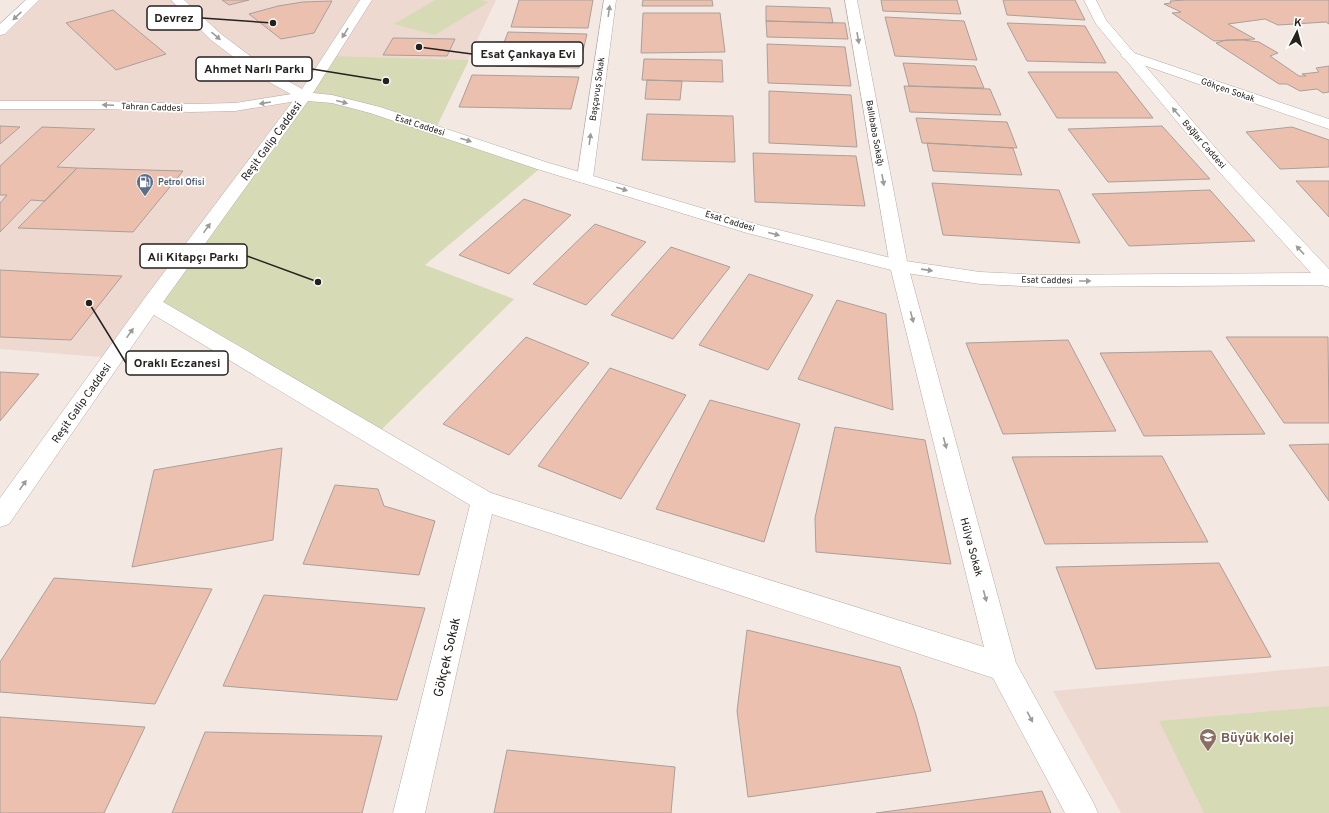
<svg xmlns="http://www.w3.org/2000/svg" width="1329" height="813" font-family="Overpass,sans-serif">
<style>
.built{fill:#eed9d1}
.green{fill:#d6dbb6}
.building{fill:#ecc0ae;stroke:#aa9f9a}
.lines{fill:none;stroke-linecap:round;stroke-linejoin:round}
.minor-casing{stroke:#b7aba6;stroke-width:1}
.major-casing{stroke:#b7aba6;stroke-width:1}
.minor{fill:#fff;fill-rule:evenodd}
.major{fill:#fff;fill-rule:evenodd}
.oneway{fill:#9d9b9a}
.labels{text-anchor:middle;stroke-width:3.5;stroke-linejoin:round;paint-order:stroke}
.far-street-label{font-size:9px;fill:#25211f;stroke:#fff}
.far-service-label{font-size:9px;font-weight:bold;fill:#4e5e75;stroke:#fff;text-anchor:start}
.street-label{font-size:11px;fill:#25211f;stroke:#fff}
.near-street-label{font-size:13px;fill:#25211f;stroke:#fff}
.near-education-label{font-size:13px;font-weight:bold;fill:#785e54;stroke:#fff;text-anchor:start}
.leader{fill:none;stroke:#25211f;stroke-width:1.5}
.callout-dot{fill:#25211f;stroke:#fff;stroke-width:1.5}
.callout{fill:#fff;stroke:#25211f;stroke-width:1.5}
.callout-label{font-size:12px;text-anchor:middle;font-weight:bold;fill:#25211f}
</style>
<rect width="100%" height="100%" fill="#f4e8e2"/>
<!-- built -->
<path class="built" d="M33,0H496L435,130L332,99L113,358L0,349V31Z
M1329,666V813H1121L1053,691Z"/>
<!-- green -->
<path class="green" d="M435,0H481L489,2L435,35L394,24Z
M330,56L469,60L435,130L543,166L425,265L514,299L375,436L151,304Z
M1329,706V813H1204L1159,721Z"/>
<!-- building -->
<path class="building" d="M222,0H249L229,5Z
M519,0H593L588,28L511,27Z
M643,0H712L713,6H642Z
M881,0H957L961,14L883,11Z
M1003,0H1075L1085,20L1007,15Z
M1186,0H1329V24L1326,22L1278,25L1265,19L1228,24L1255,39L1214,41L1172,13L1181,12L1164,4L1171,3L1170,1Z
M332,1L314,33L281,39L249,14L278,6L303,2Z
M766,6L830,8L833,23L766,21Z
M113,10L166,54L116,70L66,23Z
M643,13H720L725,52L641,53Z
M885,17L964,21L977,60L895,56Z
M766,21L845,23L848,39L767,37Z
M1007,23L1085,26L1106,63L1027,61Z
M508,32L587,34L579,68L495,66Z
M393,38L455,39L447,56L383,55Z
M1226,40H1243L1259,42L1278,53L1270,56L1299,76H1306L1302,74L1319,72L1316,68L1329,66V92L1323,93L1317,89L1300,91L1287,84H1279L1216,43Z
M767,44L845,47L851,86L768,83Z
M644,59L722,60L723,82L642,80Z
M903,63L975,66L984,88L909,86Z
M1028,72H1117L1153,118H1057Z
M472,75L579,77L571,109L459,107Z
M647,80L682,81L680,100L645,99Z
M904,86L990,89L1001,115L910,112Z
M769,91L851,95L857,147L769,143Z
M647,114L733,116L735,162L642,160Z
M916,118L1007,122L1017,148L922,143Z
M0,126L20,127L0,144Z
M1162,126L1210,179L1108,182L1068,129Z
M42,127L95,129L57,167L77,168L45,201L31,200L0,232V203L7,195H0V166Z
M1292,127L1329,140V167L1280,169L1246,132Z
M927,143L1013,148L1022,175L933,171Z
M753,153L856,156L865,206L755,202Z
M77,168L183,171L133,232L18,228Z
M1296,181H1329V217Z
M932,183L1059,190L1080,243L943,235Z
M1210,190L1255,241L1129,246L1092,194Z
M524,199L571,215L509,274L459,255Z
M595,224L646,242L586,305L533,284Z
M671,247L730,267L673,339L611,315Z
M0,270L55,273L122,276L71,340L0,337Z
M749,274L813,295L768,370L699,345Z
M837,300L886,314L893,410L798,379Z
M526,337L589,363L509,455L443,424Z
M1226,337H1328L1329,423H1284Z
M1068,340L1116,431L1003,434L966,343Z
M1211,351L1265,434L1144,436L1100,353Z
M610,368L686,395L621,499L538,466Z
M0,372L39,374L0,421Z
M710,400L800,424L764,542L656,509Z
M835,427L925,440L951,564L816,552L815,518Z
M1329,444V501L1289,445Z
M282,448L273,540L132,567L154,470Z
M1162,456L1208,542L1045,544L1012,457Z
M335,485L378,489L384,506L435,521L419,575L303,564Z
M1219,563L1271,657L1096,669L1056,567Z
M54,578L212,589L155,704L0,692V662Z
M264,595L425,608L397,700L223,686Z
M747,630L900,667L916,715L931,771L748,797L737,711Z
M0,717L145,727L104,813H0Z
M205,732L382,736L362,813H172Z
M507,750L675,767L671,813H494Z
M1042,791L1051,813H876Z"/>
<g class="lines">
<defs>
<path id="minor" d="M604,0H616L593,178L591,182L585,183L579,182L577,178Z
M845,0H857L908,266L1016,663L1093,802L1098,813H1065L993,678L492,514L425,813H393L470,505L144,309L141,304L144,299L151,297L158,299L491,493L984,647L890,266Z
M1128,51L1329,119V129L1123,58L1121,55L1123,52Z
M304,92L309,93L311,96L309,99L235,111L191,112L103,109H0V101H103L191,104L235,103Z"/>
<path id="major" d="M26,0H39L5,34L0,35V24Z
M171,0H184L221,34L270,71L302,89L360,0H372L313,93L332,95L380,107L549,163L759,225L899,260L980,272L1041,275L1311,273L1213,165L1096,24L1084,0H1096L1106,20L1225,159L1329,269V287L1322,285L1041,287L980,284L899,272L747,233L537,169L370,113L332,103L308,101L158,309L9,524L0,527V498L144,299L296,97L260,77L211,40Z"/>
</defs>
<!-- minor casing -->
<use href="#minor" class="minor-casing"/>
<!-- major casing -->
<use href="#major" class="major-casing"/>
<!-- minor -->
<use href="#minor" class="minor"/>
<!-- major -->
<use href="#major" class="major"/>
</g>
<!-- one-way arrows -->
<defs><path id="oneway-solid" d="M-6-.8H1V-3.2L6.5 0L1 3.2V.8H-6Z"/></defs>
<g class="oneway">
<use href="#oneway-solid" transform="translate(609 11) rotate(-82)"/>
<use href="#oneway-solid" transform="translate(17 16) rotate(137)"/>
<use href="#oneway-solid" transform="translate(345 33) rotate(122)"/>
<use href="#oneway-solid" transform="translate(216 36) rotate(40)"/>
<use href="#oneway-solid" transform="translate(858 38) rotate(80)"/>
<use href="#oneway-solid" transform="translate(342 102) rotate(15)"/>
<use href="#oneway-solid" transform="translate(265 103) rotate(171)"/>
<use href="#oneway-solid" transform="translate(108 105) rotate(-178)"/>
<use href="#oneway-solid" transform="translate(1176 112) rotate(-131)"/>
<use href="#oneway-solid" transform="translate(590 139) rotate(-82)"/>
<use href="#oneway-solid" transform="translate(466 140) rotate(18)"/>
<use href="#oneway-solid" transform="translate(883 180) rotate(80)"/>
<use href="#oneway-solid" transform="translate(622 189) rotate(17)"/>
<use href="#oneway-solid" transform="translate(207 228) rotate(-54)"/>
<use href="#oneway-solid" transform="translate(774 234) rotate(15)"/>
<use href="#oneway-solid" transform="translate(1300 250) rotate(-133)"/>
<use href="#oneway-solid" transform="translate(927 270) rotate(8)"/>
<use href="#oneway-solid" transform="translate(1085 281)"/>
<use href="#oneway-solid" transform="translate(912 317) rotate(75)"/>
<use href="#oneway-solid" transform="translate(130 333) rotate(-54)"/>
<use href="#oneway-solid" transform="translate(945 443) rotate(75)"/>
<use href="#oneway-solid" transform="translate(23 485) rotate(-55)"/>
<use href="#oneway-solid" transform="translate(985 596) rotate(75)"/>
<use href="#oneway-solid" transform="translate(1030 717) rotate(62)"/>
</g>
<!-- icons -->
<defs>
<symbol id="fuel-pin" viewBox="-11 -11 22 30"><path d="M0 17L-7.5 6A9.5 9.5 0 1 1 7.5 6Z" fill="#5c6f8a" stroke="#fff"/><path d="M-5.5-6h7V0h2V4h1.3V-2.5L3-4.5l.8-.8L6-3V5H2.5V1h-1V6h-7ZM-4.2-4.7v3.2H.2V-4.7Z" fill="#fff"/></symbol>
<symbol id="school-pin" viewBox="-11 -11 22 30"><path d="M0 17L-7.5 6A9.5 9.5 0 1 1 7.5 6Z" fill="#8d6e63" stroke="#fff"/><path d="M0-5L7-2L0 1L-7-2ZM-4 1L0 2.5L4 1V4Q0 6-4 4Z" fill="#fff"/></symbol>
</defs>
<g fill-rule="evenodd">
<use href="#fuel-pin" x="135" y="172" width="20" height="27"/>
<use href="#school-pin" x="1198" y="727" width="20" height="27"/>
</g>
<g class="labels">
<!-- far-street labels -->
<g class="far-street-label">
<text transform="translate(597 89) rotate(-82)" y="3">Başçavuş Sokak</text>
<text transform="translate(1228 90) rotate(19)" y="3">Gökçen Sokak</text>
<text transform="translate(152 107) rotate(2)" y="3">Tahran Caddesi</text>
<text transform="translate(420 125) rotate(18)" y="3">Esat Caddesi</text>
<text transform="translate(875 133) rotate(80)" y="3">Ballıbaba Sokağı</text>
<text transform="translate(1204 144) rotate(49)" y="3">Bağlar Caddesi</text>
<text transform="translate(730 221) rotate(17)" y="3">Esat Caddesi</text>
<text transform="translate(1047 280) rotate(1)" y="3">Esat Caddesi</text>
</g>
<!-- far-service labels -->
<g class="far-service-label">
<text x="158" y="185">Petrol Ofisi</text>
</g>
<!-- street labels -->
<g class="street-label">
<text transform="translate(271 141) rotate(-54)" y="4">Reşit Galip Caddesi</text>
<text transform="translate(81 403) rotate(-55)" y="4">Reşit Galip Caddesi</text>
<text transform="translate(972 547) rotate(75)" y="4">Hülya Sokak</text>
</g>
<!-- near-street labels -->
<g class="near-street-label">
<text transform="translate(446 657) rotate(-77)" y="5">Gökçek Sokak</text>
</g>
<!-- near-education labels -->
<g class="near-education-label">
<text x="1221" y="742">Büyük Kolej</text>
</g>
</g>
<!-- callouts -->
<path class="leader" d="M273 23L202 18M419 47L472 54M386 81L312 69M318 282L247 256M89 303L126 363"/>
<g class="callout-dot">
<circle cx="273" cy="23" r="4"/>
<circle cx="419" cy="47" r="4"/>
<circle cx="386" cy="81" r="4"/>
<circle cx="318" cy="282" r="4"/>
<circle cx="89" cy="303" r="4"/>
</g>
<g class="callout">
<rect x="147" y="6" width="55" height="24" rx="4"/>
<rect x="472" y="42" width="111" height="24" rx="4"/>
<rect x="196" y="57" width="116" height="24" rx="4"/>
<rect x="140" y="244" width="107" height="24" rx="4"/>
<rect x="126" y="351" width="102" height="24" rx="4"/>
</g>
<g class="callout-label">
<text x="174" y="22">Devrez</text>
<text x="528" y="58">Esat Çankaya Evi</text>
<text x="254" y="73">Ahmet Narlı Parkı</text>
<text x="193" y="261">Ali Kitapçı Parkı</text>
<text x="177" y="367">Oraklı Eczanesi</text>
</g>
<!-- north arrow -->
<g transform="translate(1297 32) rotate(6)" stroke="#ffffff" stroke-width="3" paint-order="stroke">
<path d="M0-3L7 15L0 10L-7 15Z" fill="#25211f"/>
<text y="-6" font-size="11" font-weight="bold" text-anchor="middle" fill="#25211f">K</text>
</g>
</svg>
